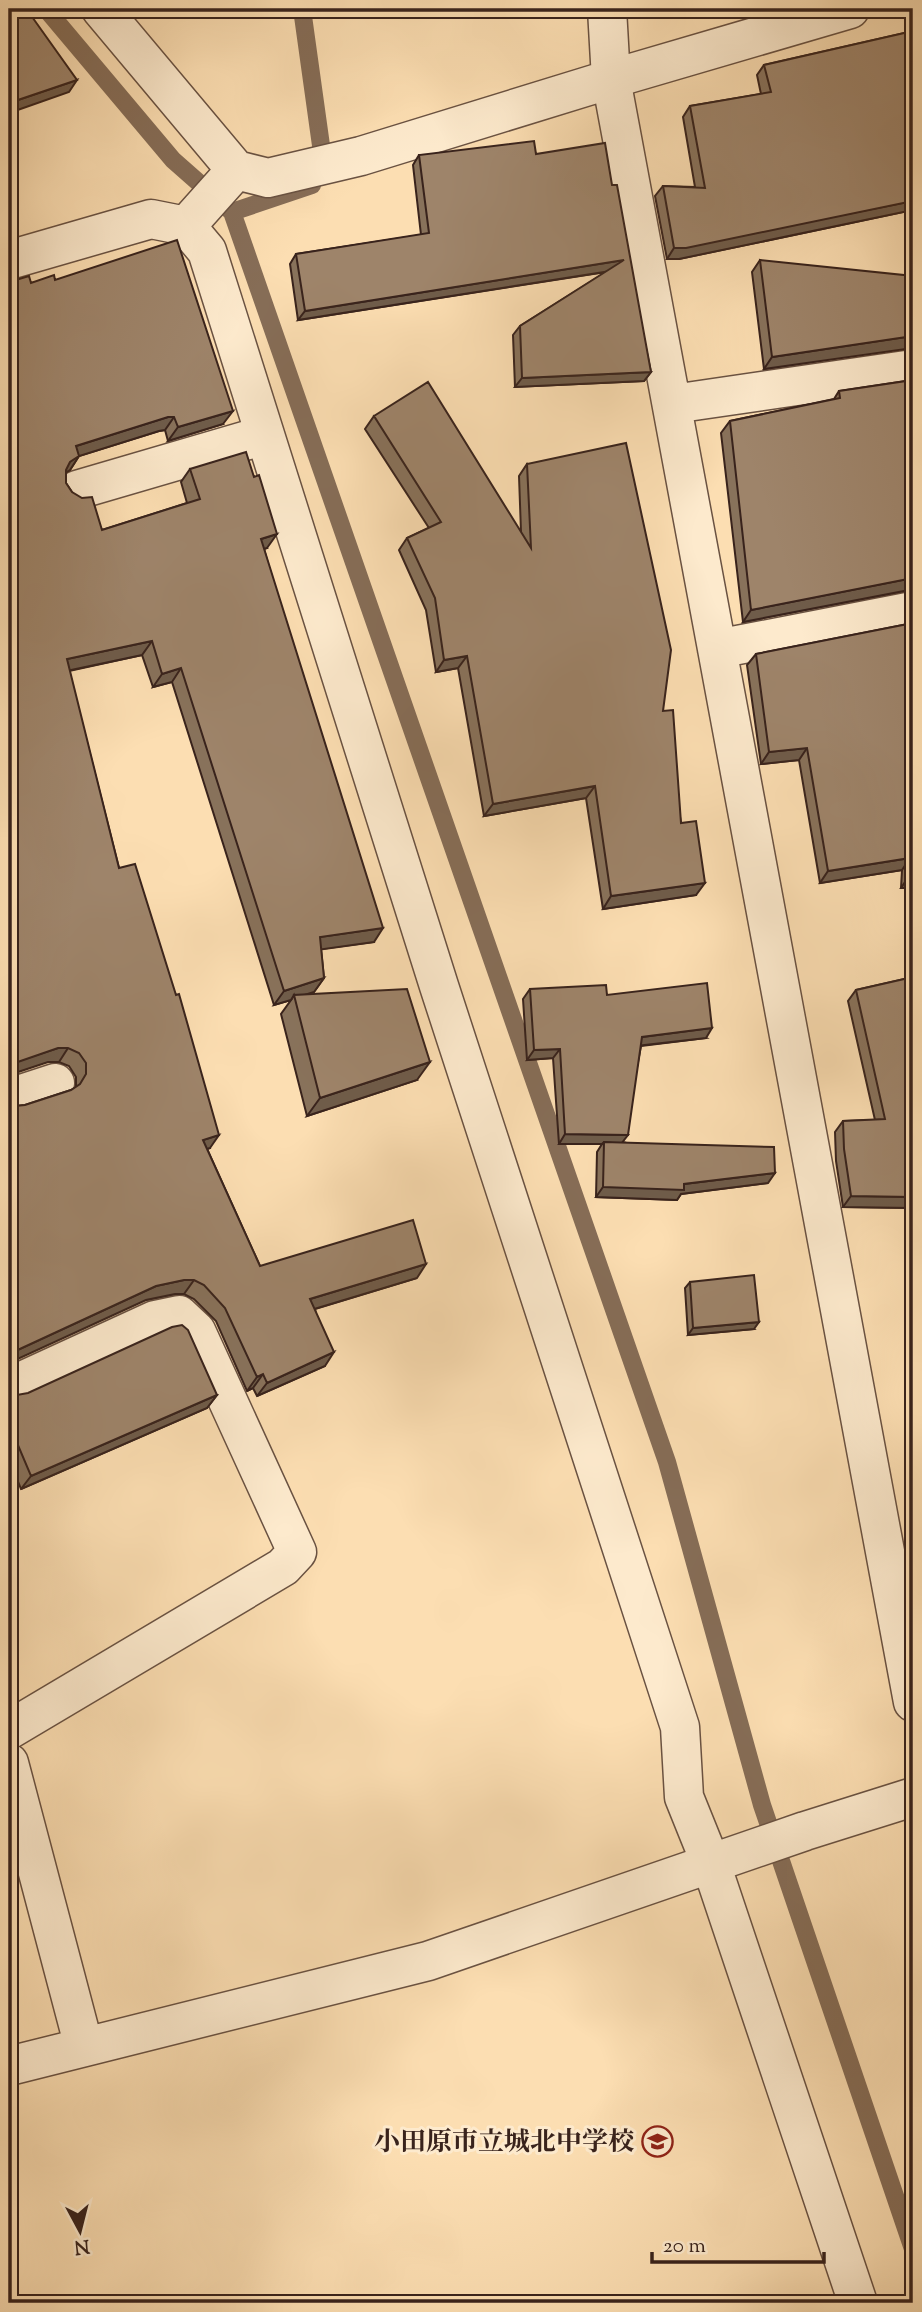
<svg xmlns="http://www.w3.org/2000/svg" width="922" height="2312" font-family="'Sorts Mill Goudy','Noto Serif JP',serif">
<style>
.lines{fill:none;stroke-linecap:round;stroke-linejoin:round}
.stream{stroke:#866d57;stroke-width:18}
.minor-casing{stroke:#6a5242;stroke-width:41}
.minor{stroke:#fdeacd;stroke-width:38}
.wall{fill:#88725b;stroke:#39231c;stroke-width:2}
.shaded-wall{fill:#6f5c4a;stroke:#39231c;stroke-width:2}
.building{fill:#9e846a;stroke:#39231c;stroke-width:2}
.labels{text-anchor:middle;stroke-width:6;stroke-linejoin:round;paint-order:stroke}
.poi-label{font-size:26px;font-weight:bold;fill:#39231c;stroke:#fdeacd;text-anchor:end}
</style>
<rect width="100%" height="100%" fill="#fcdeb2"/>
<filter id="stains"><feTurbulence type="fractalNoise" baseFrequency=".00286" numOctaves="4"/><feColorMatrix values="0 0 0 0 .2 0 0 0 0 .09 0 0 0 0 .02 0 0 0 .5 -.17"/></filter>
<radialGradient id="worn" r=".72"><stop offset=".6" stop-color="#630" stop-opacity="0"/><stop offset="1" stop-color="#630" stop-opacity=".3"/></radialGradient>
<g class="lines">
<!-- stream -->
<path class="stream" d="M46,9L173,160L232,212L667,1462L762,1805L913,2249
M302,9L324,167
M232,212L312,185"/>
<defs>
<path id="minor" d="M101,9L236,170L268,178L361,156L611,79L850,9
M607,9L611,79L913,1702
M186,226L207,251L439,986L680,1727L684,1797L711,1864L858,2303
M9,260L151,219L186,226L236,170
M673,404L913,369
M77,490L265,435
M717,649L913,611
M9,1098L55,1083
M9,1387L155,1320L179,1315L196,1331L297,1552L283,1567L9,1730
M9,1763L84,2047
M9,2066L428,1961L805,1831L913,1797"/>
</defs>
<!-- minor casing -->
<use href="#minor" class="minor-casing"/>
<!-- minor -->
<use href="#minor" class="minor"/>
</g>
<!-- wall -->
<path class="wall" d="M913,31V210L679,259H667L655,196L663,186L695,187L683,117L690,106L761,94L757,75L764,65Z
M536,154L612,185L651,372L644,381L515,387L513,335L520,326L606,272L298,320L290,264L296,254L421,235L413,165L419,155Z
M760,260L911,347L764,369L752,272Z
M55,280L223,424L168,441L165,430L159,431L79,456L70,470L66,472V483L72,492L102,530L187,503L181,482L190,469L267,548L264,549L374,942L321,949L324,978L314,992L306,995L417,1080L307,1116L281,1014L291,1000L274,1005L172,682L153,687L142,655L69,671L119,868L210,1148L207,1149L260,1266L417,1278L315,1309L325,1366L257,1396L253,1388L247,1391L216,1321L194,1299L184,1294H175L146,1300L15,1106L25,1105L71,1090L76,1087V1077L69,1066L59,1062H48L31,283Z
M913,380V590H909L743,622L721,433L730,421L834,399L839,391Z
M374,416L521,532L519,476L527,464L663,711L681,823L696,895L603,909L586,798L484,816L458,668L436,672L426,610L399,550L407,538L429,528L365,429Z
M913,623V888H901L902,870L820,883L799,760L761,764L747,665L756,654Z
M913,977V1208L843,1207L836,1161L835,1132L843,1121L875,1120L848,1001L856,990Z
M530,989L607,995L706,1038L641,1046L623,1142L768,1183L681,1194L677,1200L596,1197L597,1152L602,1144H559L553,1058L527,1060L523,999Z
M690,1282L754,1329L688,1335L685,1288Z
M9,1392L17,1395H217L207,1408L21,1489L9,1460Z"/>
<!-- shaded-wall -->
<path class="shaded-wall" d="M77,80L69,92L9,113V103Z
M913,201V210L679,259H667L674,248Z
M624,260L617,270L298,320L305,311Z
M913,336V348L764,369L772,357Z
M651,372L644,381L515,387L522,378Z
M233,411L223,424L168,441L178,427Z
M168,417H174L165,430L159,431L79,456L70,470L61,475L76,446Z
M277,534L267,548L251,553L261,539Z
M913,578V590H909L743,622L751,610Z
M152,641L142,655L57,673L67,659Z
M467,656L458,668L436,672L444,660Z
M181,668L172,682L153,687L162,674Z
M807,748L799,760L761,764L769,752Z
M595,786L586,798L484,816L493,804Z
M910,858L902,870L820,883L828,871Z
M909,876H913V888H901Z
M705,883L696,895L603,909L611,896Z
M383,928L374,942L310,951L320,937Z
M324,978L314,992L295,998L294,995L291,1000L274,1005L284,991Z
M712,1028L706,1038L636,1046L642,1037Z
M58,1048H68L59,1062H48L9,1075V1065L12,1063Z
M560,1049L553,1058L527,1060L534,1050Z
M430,1062L417,1080L307,1116L320,1098Z
M565,1134L628,1135L621,1144L604,1142L602,1144H559Z
M219,1135L210,1148L193,1154L203,1140Z
M775,1173L768,1183L681,1194L677,1200L596,1197L603,1187L684,1184Z
M851,1196L913,1197V1208L843,1207Z
M426,1264L417,1278L301,1313L310,1299Z
M184,1280H194L184,1294H175L146,1300L9,1363V1354L156,1286Z
M759,1322L754,1329L688,1335L693,1328Z
M334,1352L325,1366L257,1396L267,1383Z
M263,1374L253,1388L247,1391L257,1377Z
M217,1395L207,1408L21,1489L31,1476Z"/>
<!-- building -->
<path class="building" d="M30,14L77,80L9,103V21Z
M913,31V201L686,248H674L663,186L705,188L690,106L771,92L764,65Z
M534,141L536,154L605,143L612,185H617L651,372L522,378L520,326L624,260L305,311L296,254L429,233L419,155Z
M177,240L233,411L178,427L174,417H168L76,446L79,456L70,462L66,470V483L72,492L82,498L92,497L102,530L200,499L190,469L246,452L254,477L259,475L277,534L261,539L383,928L320,937L324,978L284,991L181,668L162,674L152,641L67,659L119,868L135,864L176,995L179,994L219,1135L203,1140L260,1266L413,1220L426,1264L310,1299L334,1352L267,1383L263,1374L257,1377L225,1308L204,1285L194,1280H184L156,1286L9,1354V1103L15,1106L25,1105L71,1090L80,1084L86,1074V1063L79,1053L68,1048H58L9,1065V282L29,276L31,283L54,275L55,280Z
M760,260L913,276V336L772,357Z
M913,380V578L751,610L730,421L840,398L839,391Z
M428,382L531,548L527,464L626,443L671,650L663,711L673,710L681,823L696,821L705,883L611,896L595,786L493,804L467,656L444,660L435,598L407,538L441,522L374,416Z
M913,623V876H909L910,858L828,871L807,748L769,752L756,654Z
M913,977V1197L851,1196L844,1149L843,1121L885,1119L856,990Z
M707,983L712,1028L642,1037L628,1135L565,1134L560,1049L534,1050L530,989L606,985L607,995Z
M407,989L430,1062L320,1098L294,995Z
M604,1142L774,1147L775,1173L684,1184V1190L603,1187Z
M754,1275L759,1322L693,1328L690,1282Z
M182,1325L188,1330L217,1395L31,1476L9,1424V1392L17,1395L28,1393L172,1327Z"/>
<!-- icons -->
<defs>
<symbol id="school-ring" viewBox="-11 -11 22 22"><circle r="9.5" fill="#fdeacd" stroke="#8f2418" stroke-width="1.5"/><path d="M0-5L7-2L0 1L-7-2ZM-4 1L0 2.5L4 1V4Q0 6-4 4Z" fill="#8f2418"/></symbol>
</defs>
<g fill-rule="evenodd">
<use href="#school-ring" x="640" y="2124" width="35" height="35"/>
</g>
<g class="labels">
<!-- poi labels -->
<g class="poi-label">
<text x="634" y="2150">小田原市立城北中学校</text>
</g>
</g>
<!-- margin -->
<rect width="922" height="2312" fill="none" stroke="#fcdeb2" stroke-width="35"/>
<rect x="10" y="10" width="901" height="2291" fill="none" stroke="#39231c" stroke-width="3.5"/>
<rect x="18" y="18" width="887" height="2277" fill="none" stroke="#39231c" stroke-width="2"/>
<!-- north arrow -->
<g transform="translate(80 2231) rotate(173)" stroke="#fdeacd" stroke-width="5" paint-order="stroke">
<path d="M0-5L12 26L0 18L-12 26Z" fill="#39231c"/>
<text y="-10" font-size="19" font-weight="bold" text-anchor="middle" fill="#39231c">N</text>
</g>
<!-- scale -->
<path d="M652 2252v10h172v-10" fill="none" stroke="#39231c" stroke-width="3.5"/>
<text x="663" y="2252" font-size="21" fill="#39231c" stroke="#fdeacd" stroke-width="5" paint-order="stroke">20 m</text>
<rect width="100%" height="100%" filter="url(#stains)"/>
<rect width="100%" height="100%" fill="url(#worn)"/>
</svg>
